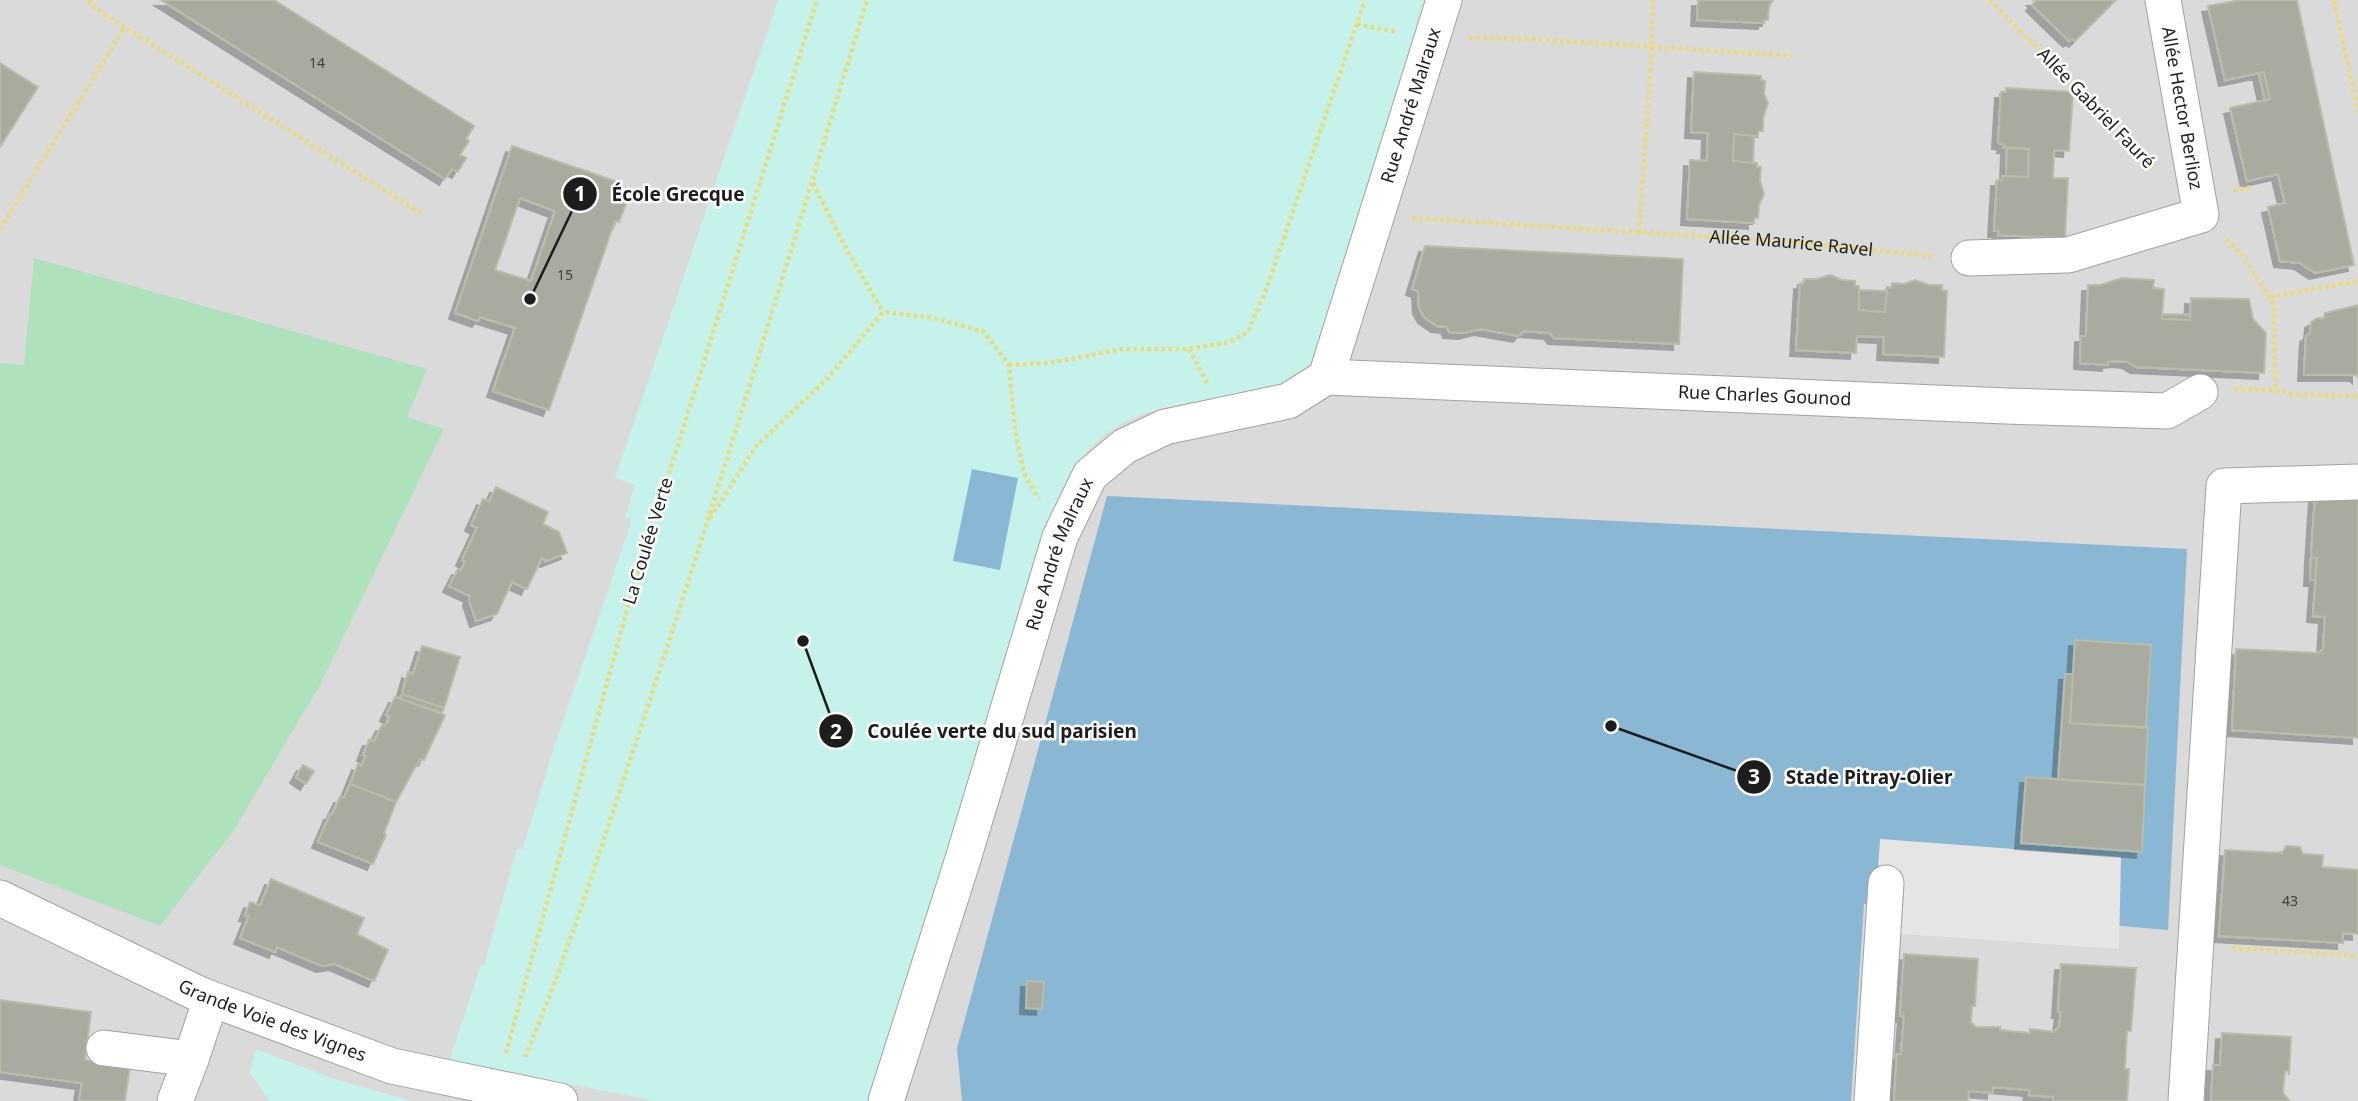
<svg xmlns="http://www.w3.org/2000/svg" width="2358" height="1101" font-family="'Noto Sans',sans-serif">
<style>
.residential{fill:#dbdada}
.grass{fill:#aee2bd}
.park{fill:#c5f3ec}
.pitch{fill:#8ab7d4}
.parking{fill:#e5e5e5}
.building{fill:#a9aba0;stroke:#b8bda8;stroke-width:2;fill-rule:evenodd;filter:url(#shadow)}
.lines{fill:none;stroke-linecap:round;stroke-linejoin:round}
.minor-casing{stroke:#a1a1a1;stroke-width:37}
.path{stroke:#eadb77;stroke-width:4.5;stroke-dasharray:3.5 3.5;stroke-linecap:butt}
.minor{stroke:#fff;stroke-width:35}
.labels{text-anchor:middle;stroke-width:5;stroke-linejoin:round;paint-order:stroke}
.number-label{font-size:14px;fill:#40403e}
.street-label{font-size:18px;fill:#1d1d1d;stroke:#fff}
.leader{fill:none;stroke:#1d1d1d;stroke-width:2.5}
.callout-dot{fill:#1d1d1d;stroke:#fff;stroke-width:2.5}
.mark-label{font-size:21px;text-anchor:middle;font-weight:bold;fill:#fff}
.callout-label{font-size:19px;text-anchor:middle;font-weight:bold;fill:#1d1d1d;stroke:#fff;stroke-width:5;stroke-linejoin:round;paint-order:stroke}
</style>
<defs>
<filter id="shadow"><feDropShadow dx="-6" dy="6" stdDeviation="0" flood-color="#0004"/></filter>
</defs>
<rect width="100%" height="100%" fill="#e9ede4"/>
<!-- residential -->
<path class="residential" d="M0,0H2358V1101H0Z"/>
<!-- grass -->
<path class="grass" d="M34,258L427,369L407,417L444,429L320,685L234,830L160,926L0,865V363L24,365Z"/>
<!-- park -->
<path class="park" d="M778,0H1432L1311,368C1299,375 1286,385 1273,388C1193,408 1115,395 1069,478L870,1101H656L501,1071L450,1059L481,965H484L517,849L522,850L553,751L632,519L625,517L635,485L615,478Z
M256,1049L334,1079L412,1101H270L250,1073Z"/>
<!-- pitch -->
<path class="pitch" d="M972,469L1018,478L1000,570L953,561Z
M1107,496L2187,549L2168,930L1864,904L1851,1101H962L957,1048Z"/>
<!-- parking -->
<path class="parking" d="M1880,839L2121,857L2119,949L1874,932Z"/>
<!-- building -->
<path class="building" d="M161,0H274L474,126L466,139L469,141L460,155L466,158L458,172L452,169L445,179Z
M1698,0H1773L1769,7L1768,20H1764V23L1697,20Z
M2033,0H2116L2075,41L2072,39L2069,41L2032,5L2035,2Z
M2240,0H2297L2354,265L2315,273L2300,263L2280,261L2268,207L2285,203L2278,174L2247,181L2230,108L2270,99L2264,72L2225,80L2208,6Z
M0,63L38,87L0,147Z
M1694,72L1761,76V80L1765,81L1764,94L1768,103L1763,118V131H1758V136L1734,134L1733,161L1757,163V167H1761L1760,181L1764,194L1759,205L1758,218H1754V223L1687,219L1690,160L1707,161L1708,133L1691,132Z
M2264,72L2270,99L2265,101L2259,73Z
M2006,88L2073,92L2069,151L2054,150L2053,178H2068L2065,238L1998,235L1999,231H1994L1997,180H2002V176L2028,177L2029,149L2003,147L2004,144L1998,143L2001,92H2006Z
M1734,134L1754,136L1753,163L1733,161Z
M512,146L618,182L613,199L626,204L619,222L615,221L549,410L493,391L515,328L480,317L478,321L455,313ZM520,198L555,211L531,281L495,270Z
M2007,148L2029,149L2028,177L2006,176Z
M1425,246L1683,259L1679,344L1554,338L1550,333L1523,331L1519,336L1480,329L1464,333L1449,332L1447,327L1437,326L1424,317L1419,308L1418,291L1412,289Z
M1830,275L1842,280L1855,281V286H1859V310L1885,312L1887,287L1891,288L1892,283L1904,284L1915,280L1929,285H1942V290L1947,291L1944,357L1883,354L1884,337L1857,336L1856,353L1796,350L1800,283L1803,284L1804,279H1817Z
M2122,278L2154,280L2153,288L2164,289L2162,319L2190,320L2191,298L2249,299L2253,319L2266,333L2264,373L2136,367L2128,362L2118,361L2108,362V365L2080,363L2081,336H2086L2088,285H2100Z
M1859,290L1887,291L1885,312L1859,310Z
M2358,305V377L2356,375H2304L2306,336L2310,333L2311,322L2318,318L2323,319L2325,313Z
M2162,314L2190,315V320L2162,319Z
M496,487L548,512L543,524L559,532L567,553L546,561L542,558L527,589L512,582L497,614L476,621L469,600L470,596L449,586L458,569L461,570L465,562L462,560L477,528L471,525L483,499L489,502Z
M2315,496L2358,498V738L2232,730L2236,649L2319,653L2323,649L2325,617L2313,616L2317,558L2311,557Z
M2311,557L2317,558L2315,580H2310Z
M2075,640L2151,645L2146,728L2070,723Z
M422,646L460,657L444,708L402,694L408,672L413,674Z
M2065,674H2073L2070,723L2148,727L2145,785L2058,780Z
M402,694L444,708L442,713L400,699Z
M395,697L445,715L424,760L420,759L396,802L350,784L358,764L361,766L366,756L363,755L369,740L374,741L382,725L385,726L390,717L386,715Z
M303,765L314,771L306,784L296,777Z
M2026,777L2145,785L2142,852L2021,843Z
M350,784L396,802L384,833L386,835L373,864L318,842L330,814H332L340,797L344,798Z
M2286,846L2300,847L2303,854L2323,855L2322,867L2358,870V934L2343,933V943L2219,936L2225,850L2282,853Z
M271,879L364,918L357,934L388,950L374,981L335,964L322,966L277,947L275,952L240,938L249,916L245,915L250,902L260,906Z
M1904,954L1978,959L1975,1006H1972L1971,1022L1976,1027H2000V1030L2030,1033V1029L2054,1032L2059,1027L2061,1012H2058L2061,964L2136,968L2131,1031H2127L2125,1069H2129L2127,1101H2053V1097L2029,1095L2030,1090L1993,1087V1093L1969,1091L1968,1101H1894L1897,1054H1901L1904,1016H1900Z
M1027,981L1044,982L1042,1009L1026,1008Z
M0,1000L91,1012L85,1060L130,1066L125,1101H79L82,1083L0,1072Z
M2222,1033L2291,1037L2289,1075L2288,1071H2285L2283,1093L2290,1101H2211L2213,1065H2220Z"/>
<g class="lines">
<defs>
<g id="minor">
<path d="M1969,258L2068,255L2201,215L2163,0"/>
<path id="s2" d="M1326,377L2006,406L2167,411L2200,392"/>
<path id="s3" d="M0,898L201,995L392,1066L560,1101"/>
<path d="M104,1048L191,1059L211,999"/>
<path d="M175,1101L191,1059"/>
<path id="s4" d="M886,1101L963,859L1060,537L1090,475L1125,446L1165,427L1288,401L1326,377L1444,0"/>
<path d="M1872,1101L1886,883"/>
<path d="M2186,1101L2224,486L2358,482"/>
</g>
</defs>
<!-- minor casing -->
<use href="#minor" class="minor-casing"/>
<!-- path -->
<g class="path">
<path d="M89,0L93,7L422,214"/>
<path d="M1990,0L2156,169"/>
<path d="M2334,0L2358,112"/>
<path d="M1357,24L1397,32"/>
<path d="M1469,38L1529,39L1793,56"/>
<path d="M813,183L844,245L883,312"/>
<path d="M2233,190L2253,187"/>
<path id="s1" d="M1412,218L1778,241L1934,256"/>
<path d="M0,229L125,27"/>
<path d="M1639,233L1652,47L1653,0"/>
<path d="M2226,239L2241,254L2274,304L2275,390"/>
<path d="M2270,297L2358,281"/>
<path d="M1189,349L1207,383"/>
<path d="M1009,365L1049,363L1123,349H1189L1230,342L1248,332L1266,290L1365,0"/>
<path d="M2234,389L2275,390L2296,395L2358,396"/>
<path d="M710,518L757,445L827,379L883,312L934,318L984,332L1009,365L1015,430L1024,473L1039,499"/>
<path d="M2232,948L2358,956"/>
<path d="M506,1053L631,595L817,0"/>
<path d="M525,1057C569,953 602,843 638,736C719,492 792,246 867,0"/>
</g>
<!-- minor -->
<use href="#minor" class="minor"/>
</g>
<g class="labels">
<!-- number labels -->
<g class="number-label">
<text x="317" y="68">14</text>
<text x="565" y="280">15</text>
<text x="2290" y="906">43</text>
</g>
<!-- street labels -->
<g class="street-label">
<text dy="6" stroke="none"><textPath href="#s4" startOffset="1204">Rue André Malraux</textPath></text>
<text transform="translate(2096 108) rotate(46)" y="6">Allée Gabriel Fauré</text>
<text transform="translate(2182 108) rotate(80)" y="6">Allée Hector Berlioz</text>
<text dy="6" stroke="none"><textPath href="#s1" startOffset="380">Allée Maurice Ravel</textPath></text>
<text dy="6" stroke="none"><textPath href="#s2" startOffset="439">Rue Charles Gounod</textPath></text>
<text transform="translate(648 541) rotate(-73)" y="6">La Coulée Verte</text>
<text dy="6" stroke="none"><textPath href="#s4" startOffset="574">Rue André Malraux</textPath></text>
<text dy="6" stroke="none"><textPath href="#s3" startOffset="299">Grande Voie des Vignes</textPath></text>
</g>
</g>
<!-- callouts -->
<path class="leader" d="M530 299L580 194M803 641L836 731M1611 726L1754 777"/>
<g class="callout-dot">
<circle cx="530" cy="299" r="7"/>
<circle cx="803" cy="641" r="7"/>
<circle cx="1611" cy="726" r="7"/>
<circle cx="580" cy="194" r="18"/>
<circle cx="836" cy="731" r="18"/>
<circle cx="1754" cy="777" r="18"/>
</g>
<g class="mark-label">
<text x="580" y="201">1</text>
<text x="836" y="739">2</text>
<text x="1754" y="784">3</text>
</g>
<g class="callout-label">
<text x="678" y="201">École Grecque</text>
<text x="1002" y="738">Coulée verte du sud parisien</text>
<text x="1869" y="784">Stade Pitray-Olier</text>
</g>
</svg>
